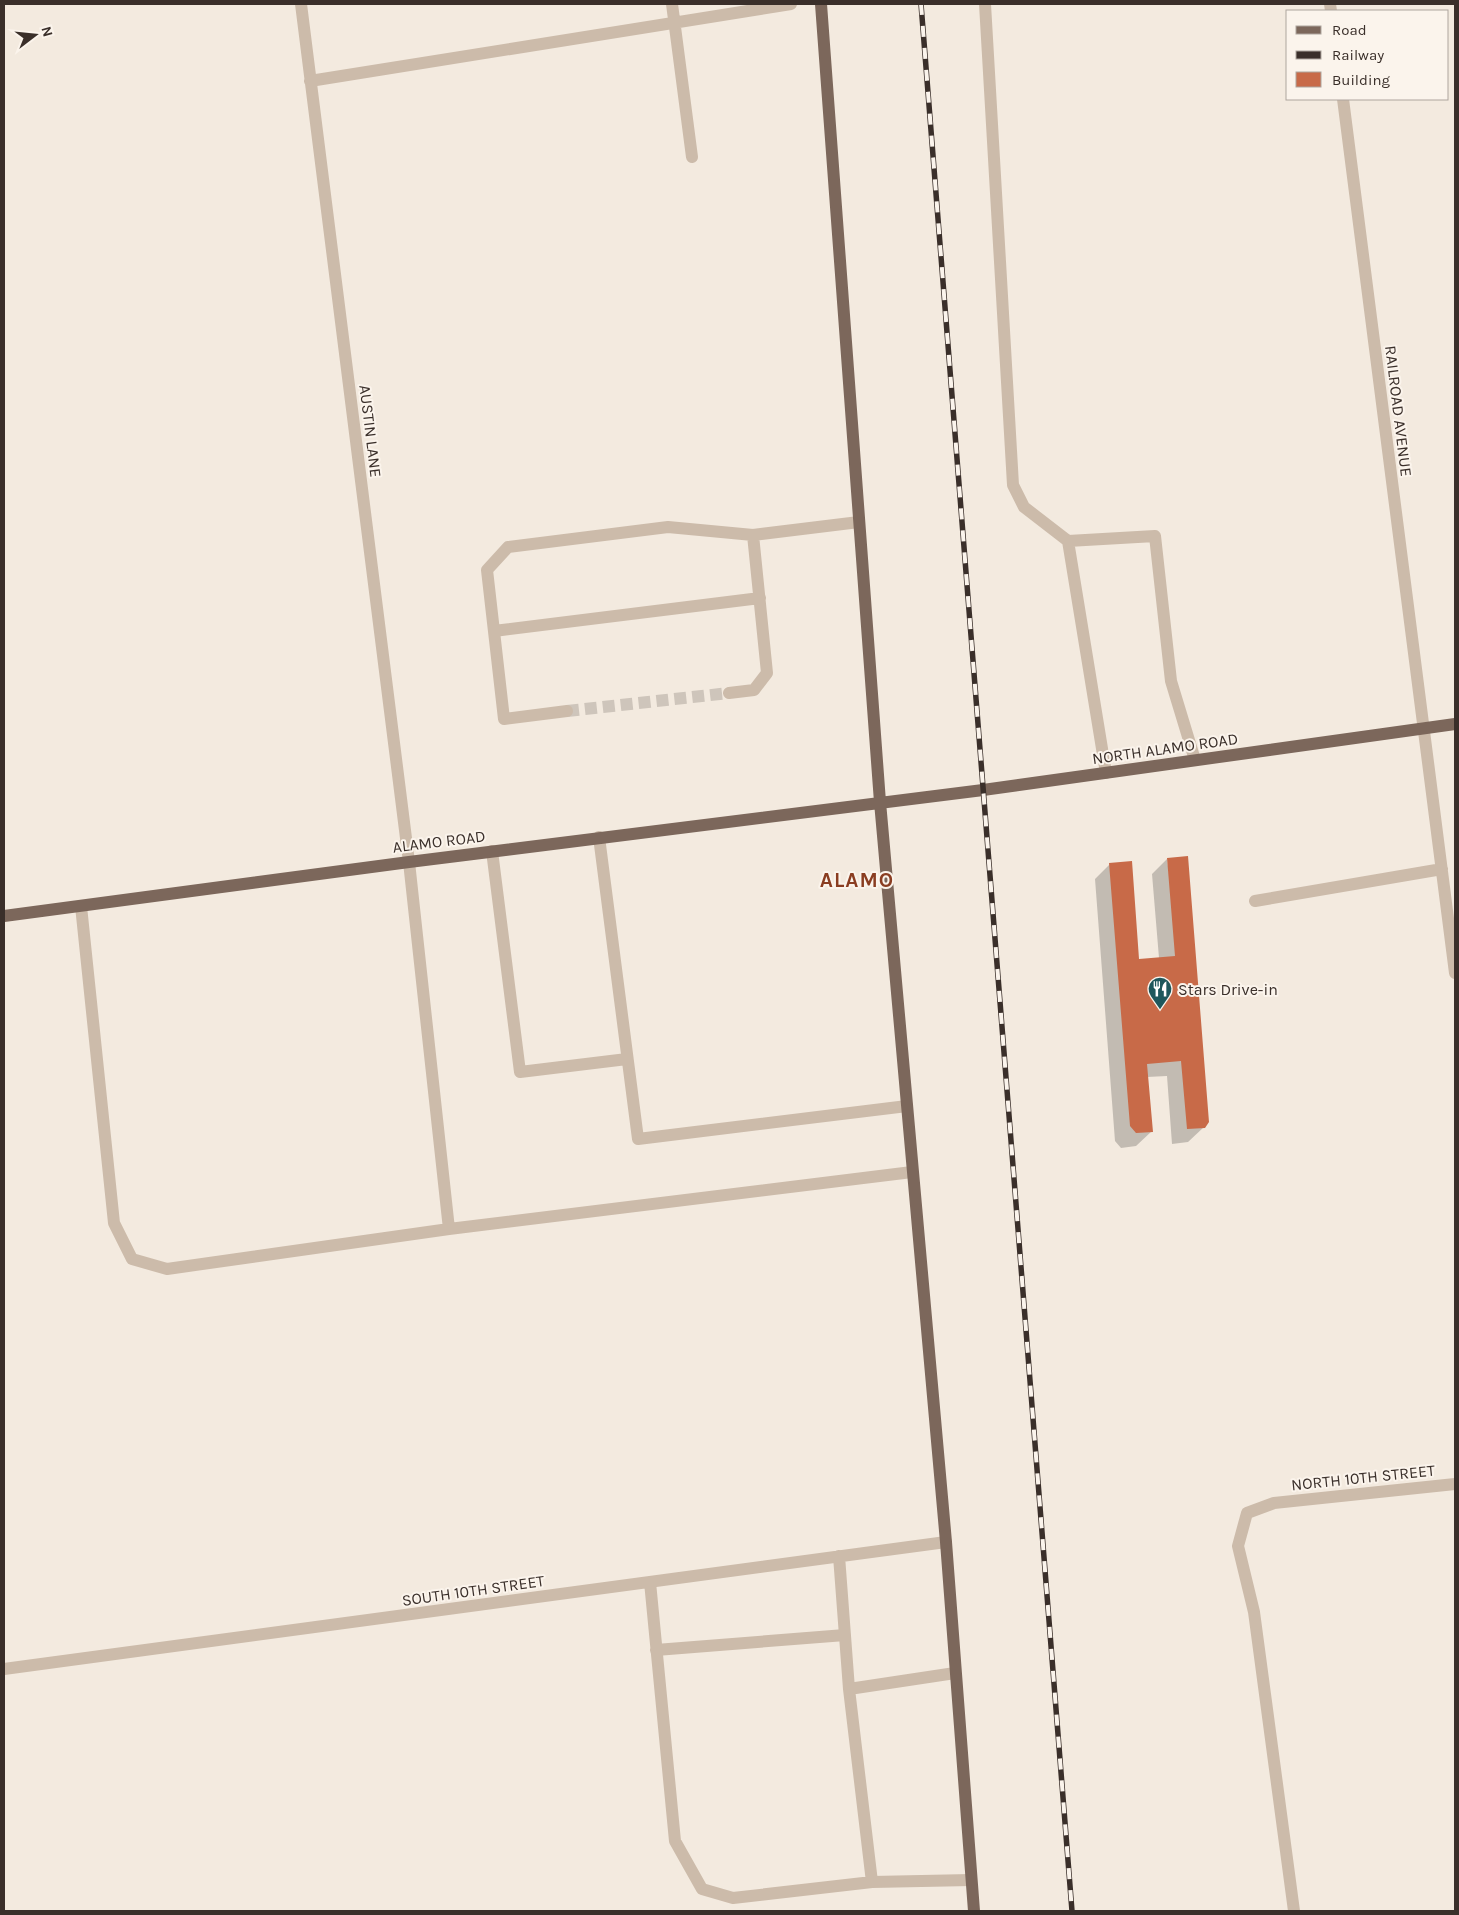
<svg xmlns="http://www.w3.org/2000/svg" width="1459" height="1915" font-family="Karla,sans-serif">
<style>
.shadow{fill:#0003}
.building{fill:#c86a48}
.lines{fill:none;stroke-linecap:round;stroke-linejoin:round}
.minor-tunnel{stroke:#cec5bb;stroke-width:12;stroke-dasharray:12 6;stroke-linecap:butt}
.minor{stroke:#cba;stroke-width:12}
.major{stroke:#7c675b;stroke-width:12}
.rail-casing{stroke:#3a2f2a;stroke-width:5.5}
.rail{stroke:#fbf4ec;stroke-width:4;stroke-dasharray:11;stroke-linecap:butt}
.labels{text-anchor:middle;stroke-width:4;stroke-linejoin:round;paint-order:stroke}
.street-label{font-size:16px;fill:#3a2f2a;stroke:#fbf4ec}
.poi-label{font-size:16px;fill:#3a2f2a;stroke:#fbf4ec;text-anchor:start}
.district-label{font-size:21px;font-weight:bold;letter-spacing:1px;fill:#8a3d21;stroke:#fbf4ec}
</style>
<rect width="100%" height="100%" fill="#f3eadf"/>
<!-- shadow -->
<path class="shadow" d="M1167,859L1204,1127L1188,1142L1172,1144L1167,1076L1147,1077L1152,1131L1136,1146L1121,1148L1115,1141L1095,879L1110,864L1138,960L1159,958L1152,874Z"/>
<!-- building -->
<path class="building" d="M1188,856L1209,1122L1205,1128L1187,1129L1181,1061L1147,1064L1153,1132L1136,1133L1130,1126L1109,863L1132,861L1139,959L1175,956L1167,858Z"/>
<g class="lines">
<!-- minor-tunnel -->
<path class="minor-tunnel" d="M567,711L729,693"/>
<!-- minor -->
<path class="minor" d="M301,4L409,862L449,1229L912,1172
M672,4L692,157
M985,4L1013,485L1024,507L1068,541L1155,536L1171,681L1195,760
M1330,4L1331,11
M310,81L791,4
M1343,99L1455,973
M1068,541L1106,773
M494,631L760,598
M729,693L754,690L767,673L753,535
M567,711L504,719L487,570L508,547L668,527L753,535L859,522
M599,837L638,1139L907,1106
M492,851L520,1072L627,1059
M1255,901L1442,869
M81,906L114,1223L132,1259L167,1269L449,1229
M839,1556L849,1689
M650,1582L675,1841L702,1889L733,1898L872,1882
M656,1650L845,1635
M4,1669L946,1542
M955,1673L849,1689L872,1882L971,1880
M1294,1911L1254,1612L1238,1546L1247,1513L1274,1503L1455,1484"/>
<!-- major -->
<path class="major" d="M821,4L880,802L946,1542L974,1911
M4,916L409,862L983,790L1455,724"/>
<defs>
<path id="rail" d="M921,4L1072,1911"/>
</defs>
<!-- rail casing -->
<use href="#rail" class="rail-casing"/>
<!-- rail -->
<use href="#rail" class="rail"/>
</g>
<!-- icons -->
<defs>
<symbol id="restaurant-pin" viewBox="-11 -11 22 30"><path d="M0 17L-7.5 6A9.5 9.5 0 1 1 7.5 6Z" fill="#1e575c" stroke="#fbf4ec"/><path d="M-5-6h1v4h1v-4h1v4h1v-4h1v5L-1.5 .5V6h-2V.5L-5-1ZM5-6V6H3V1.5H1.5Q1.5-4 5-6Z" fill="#fff"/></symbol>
</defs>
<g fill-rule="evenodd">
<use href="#restaurant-pin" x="1146" y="975" width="28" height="38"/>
</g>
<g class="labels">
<!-- street labels -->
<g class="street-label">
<text transform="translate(1399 411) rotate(83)" y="6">RAILROAD AVENUE</text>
<text transform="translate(371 431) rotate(83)" y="6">AUSTIN LANE</text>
<text transform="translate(1165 748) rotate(-8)" y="6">NORTH ALAMO ROAD</text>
<text transform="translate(439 841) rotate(-7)" y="6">ALAMO ROAD</text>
<text transform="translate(1363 1477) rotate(-6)" y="6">NORTH 10TH STREET</text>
<text transform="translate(473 1590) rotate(-8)" y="6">SOUTH 10TH STREET</text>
</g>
<!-- poi labels -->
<g class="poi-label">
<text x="1178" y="995">Stars Drive-in</text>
</g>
<!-- district labels -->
<g class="district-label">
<text x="857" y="887">ALAMO</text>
</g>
</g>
<!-- border -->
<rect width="1459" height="1915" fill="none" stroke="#3a2f2a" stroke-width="10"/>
<!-- legend -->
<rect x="1286" y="10" width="162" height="90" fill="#fbf4ec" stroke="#aea59e"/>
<rect x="1296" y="26" width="25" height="8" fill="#7c675b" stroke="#aea59e"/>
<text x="1332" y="35" font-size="15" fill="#3a2f2a">Road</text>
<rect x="1296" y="51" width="25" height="8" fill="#3a2f2a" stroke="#aea59e"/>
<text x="1332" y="60" font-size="15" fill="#3a2f2a">Railway</text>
<rect x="1296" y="72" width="25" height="15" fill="#c86a48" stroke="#aea59e"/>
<text x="1332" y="85" font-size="15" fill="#3a2f2a">Building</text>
<!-- north arrow -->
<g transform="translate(35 35) rotate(74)" stroke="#fbf4ec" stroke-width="4" paint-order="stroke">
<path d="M0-4L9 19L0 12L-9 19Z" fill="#3a2f2a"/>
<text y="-8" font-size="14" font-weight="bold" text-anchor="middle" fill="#3a2f2a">N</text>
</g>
</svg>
